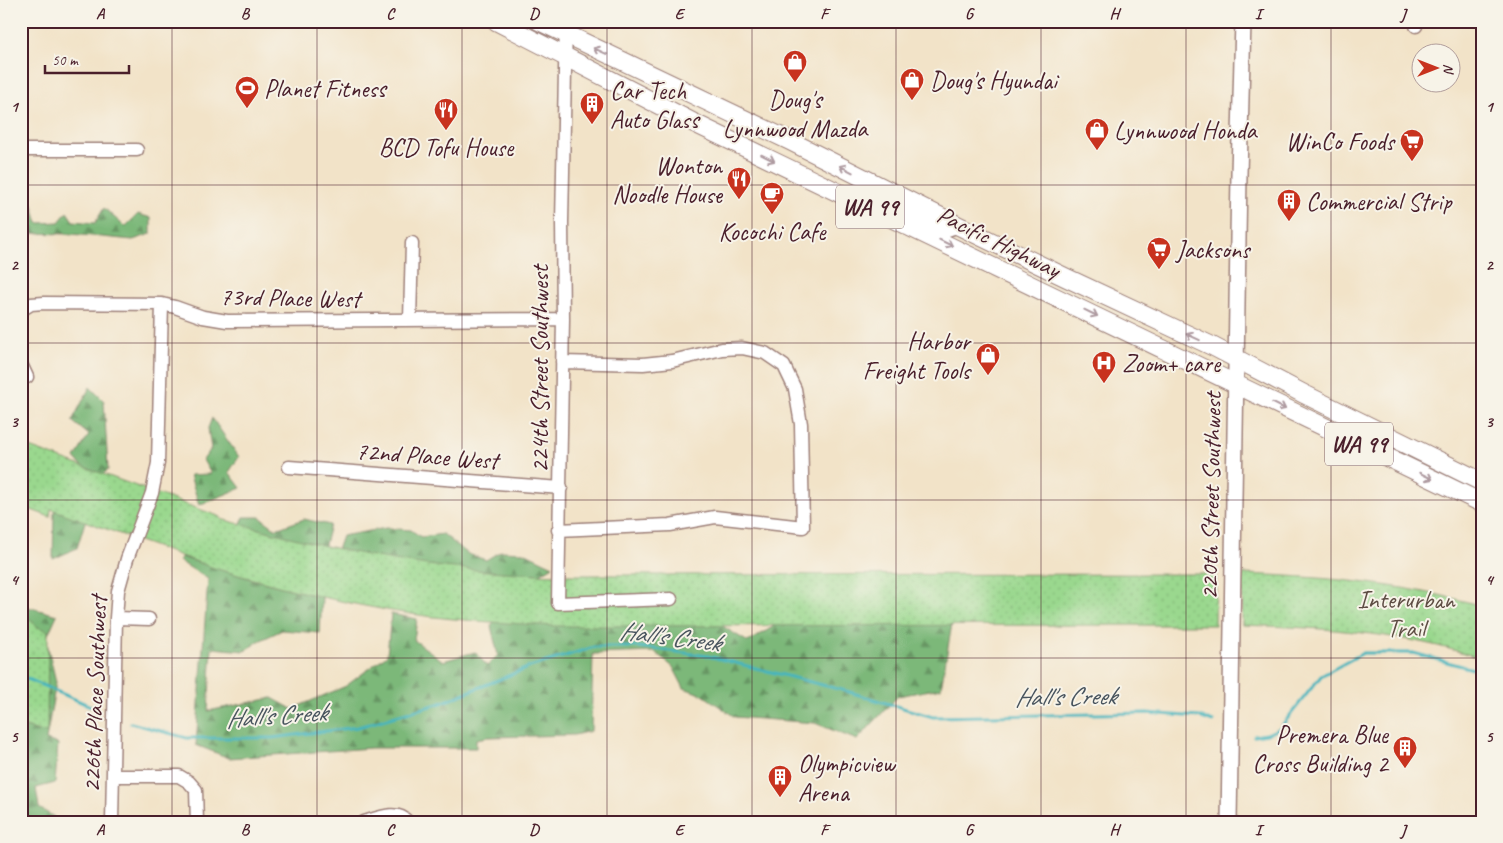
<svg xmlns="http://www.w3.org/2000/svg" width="1503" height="843" font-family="Caveat,sans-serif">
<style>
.forest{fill:url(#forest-firs);stroke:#626c52}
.park{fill:url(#park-dots);stroke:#727c5c}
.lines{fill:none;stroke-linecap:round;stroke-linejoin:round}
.stream{stroke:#45b5be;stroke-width:3}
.minor-casing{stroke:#9e817a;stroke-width:15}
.major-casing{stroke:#9e817a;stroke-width:18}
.highway-casing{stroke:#9e817a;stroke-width:20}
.minor{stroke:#fff;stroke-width:12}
.major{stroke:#fff;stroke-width:15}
.highway{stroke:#fff;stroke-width:18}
.oneway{stroke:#ae9aa0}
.grid{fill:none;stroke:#4a1f2b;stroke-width:1;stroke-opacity:0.55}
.labels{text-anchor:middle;stroke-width:4;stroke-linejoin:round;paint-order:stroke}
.shield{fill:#f7f3e8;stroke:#7e5f64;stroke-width:1}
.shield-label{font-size:24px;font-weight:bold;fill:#4a1f2b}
.poi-label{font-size:25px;fill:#4a1f2b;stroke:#f7f3e8;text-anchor:start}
.street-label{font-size:25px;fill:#4a1f2b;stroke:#f7f3e8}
.park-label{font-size:25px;fill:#5e4d44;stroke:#f7f3e8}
.water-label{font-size:26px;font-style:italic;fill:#48545e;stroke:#f7f3e8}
.neatline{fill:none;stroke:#4a1f2b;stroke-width:2}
.grid-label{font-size:16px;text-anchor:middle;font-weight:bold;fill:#4a1f2b}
</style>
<defs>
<pattern id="forest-firs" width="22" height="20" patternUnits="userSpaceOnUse" patternTransform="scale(1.25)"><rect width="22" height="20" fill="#7bb879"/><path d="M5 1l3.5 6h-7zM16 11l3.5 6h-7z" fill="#679563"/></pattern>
<pattern id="park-dots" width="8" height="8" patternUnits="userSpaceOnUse" patternTransform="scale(1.25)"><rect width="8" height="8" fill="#9ad88e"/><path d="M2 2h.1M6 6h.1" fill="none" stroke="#86b97b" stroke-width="1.8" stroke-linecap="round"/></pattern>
</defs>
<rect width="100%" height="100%" fill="#f7f3e8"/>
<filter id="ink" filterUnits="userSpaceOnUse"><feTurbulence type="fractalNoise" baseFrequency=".02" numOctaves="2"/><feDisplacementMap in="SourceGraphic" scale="10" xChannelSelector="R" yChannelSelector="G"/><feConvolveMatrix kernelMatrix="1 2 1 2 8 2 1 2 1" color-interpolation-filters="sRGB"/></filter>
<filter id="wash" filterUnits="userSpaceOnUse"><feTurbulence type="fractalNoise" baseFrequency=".0096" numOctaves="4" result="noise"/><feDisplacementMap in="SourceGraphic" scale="20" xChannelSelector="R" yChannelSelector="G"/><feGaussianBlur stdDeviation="1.12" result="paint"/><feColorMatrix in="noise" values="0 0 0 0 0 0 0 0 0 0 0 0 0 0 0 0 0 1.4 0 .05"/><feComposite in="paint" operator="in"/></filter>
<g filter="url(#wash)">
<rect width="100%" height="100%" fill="#f2e3c8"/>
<!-- forest -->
<path class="forest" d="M29,193L38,223L59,222L67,212L73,221L95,223L104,208L125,227L138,214L151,218V234L133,240L71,234L21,233V218L26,215Z
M90,387L104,401L108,470L94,481L75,458L89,435L72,421Z
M212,418L239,457L229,472L241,488L199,505L190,475L211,474L203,460L211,449L208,428Z
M74,493L92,499L77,548L53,559L54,513Z
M244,517H260L276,529L304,519L330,525L324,548L337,550L342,536L386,528L411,530L421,537L443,534L468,554L486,560L501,551L524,552L553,566L534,578L494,580L236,533Z
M181,557L251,579L322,597L320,633L282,630L259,641L245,651L212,648L208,711L272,698L292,709L346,686L387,655L391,614L417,619L414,640L443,661L475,652L487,666L498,655L491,626L498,617L706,616L748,642L794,614L953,618L941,688L898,696L857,740L815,723L735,717L703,695L684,688L673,667L655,652L593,654L591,731L574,735L487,737L476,739V748H371L229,758L196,745L208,579L179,561Z
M21,605L57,615L46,639L56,682L46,740L58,744L55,783L36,788L39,808L54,817L53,822H21Z"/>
<!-- park -->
<path class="park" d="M21,444L221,517V519C275,533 328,548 383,558C441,569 498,572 557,575L1216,574L1215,625L556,626C508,623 459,621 411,614C344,604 278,587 214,568L51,509L50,517L21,506Z
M1243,574C1325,577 1403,583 1482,606V659C1405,632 1323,628 1242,625Z
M21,611L38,627L48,631L47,733L21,726Z"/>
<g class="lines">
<!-- stream -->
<path class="stream" d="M21,676L95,708
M131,723L187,738H272L358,727L441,703L530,667L594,647H639L708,656L846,691L933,717L1147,713L1199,717L1213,722
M1254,736L1267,734L1280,728L1321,676L1363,653H1413L1473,669L1482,673"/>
</g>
</g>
<g filter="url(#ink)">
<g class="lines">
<defs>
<path id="minor" d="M566,21L562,222L563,319L558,603L671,599
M1416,26V21
M21,150H137
M21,310L31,304L44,303L162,304L175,307L203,317L227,321L563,319
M410,320L412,243
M21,364L27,377
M289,467L561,488
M558,530L670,525L715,517L803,527L801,424L795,389L784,366L765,353L742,348L722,349L672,361L643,364L562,362
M116,618L149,619
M113,776H179L189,782L196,790L197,822
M112,822L116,618L118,591L127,559L152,493L158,463L162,304
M364,822C378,818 397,809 408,822"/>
<path id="major" d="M862,203L883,202L946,229L957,225
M1229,822L1239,174L1243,21"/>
<path id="highway" d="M496,21L692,122L1482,503
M539,21L790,141L957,225L1067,278L1212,346L1304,394L1482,482"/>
</defs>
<!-- minor casing -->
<use href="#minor" class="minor-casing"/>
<!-- major casing -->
<use href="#major" class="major-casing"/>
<!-- highway casing -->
<use href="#highway" class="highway-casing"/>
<!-- minor -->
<use href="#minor" class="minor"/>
<!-- major -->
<use href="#major" class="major"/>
<!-- highway -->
<use href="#highway" class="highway"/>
</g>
<!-- one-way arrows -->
<defs><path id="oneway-shaft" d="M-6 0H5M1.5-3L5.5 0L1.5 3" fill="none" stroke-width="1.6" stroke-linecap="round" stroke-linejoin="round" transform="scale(1.25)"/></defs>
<g class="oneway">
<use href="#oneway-shaft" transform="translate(600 51) rotate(-156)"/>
<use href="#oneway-shaft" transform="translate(768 158) rotate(26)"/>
<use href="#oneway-shaft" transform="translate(846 169) rotate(-153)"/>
<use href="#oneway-shaft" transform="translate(946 243) rotate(26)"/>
<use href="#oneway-shaft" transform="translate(1091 313) rotate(26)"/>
<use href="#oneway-shaft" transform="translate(1193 337) rotate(-155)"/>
<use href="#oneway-shaft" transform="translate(1279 406) rotate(26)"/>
<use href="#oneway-shaft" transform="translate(1426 476) rotate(26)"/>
</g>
</g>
<!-- grid -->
<path class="grid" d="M172,21V822M317,21V822M462,21V822M607,21V822M752,21V822M896,21V822M1041,21V822M1186,21V822M1331,21V822M21,185H1482M21,343H1482M21,500H1482M21,658H1482"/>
<!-- icons -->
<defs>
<symbol id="shop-pin" viewBox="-11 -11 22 30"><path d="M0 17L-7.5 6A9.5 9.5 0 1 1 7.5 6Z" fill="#c8321e" stroke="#f7f3e8"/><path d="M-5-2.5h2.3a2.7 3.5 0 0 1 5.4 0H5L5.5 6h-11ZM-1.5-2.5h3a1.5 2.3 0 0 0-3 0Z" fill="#fff"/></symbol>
<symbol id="stadium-pin" viewBox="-11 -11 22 30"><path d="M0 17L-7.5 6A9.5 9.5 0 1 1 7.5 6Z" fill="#c8321e" stroke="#f7f3e8"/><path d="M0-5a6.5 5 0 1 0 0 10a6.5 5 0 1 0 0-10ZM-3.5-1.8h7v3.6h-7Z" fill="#fff"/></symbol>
<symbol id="building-pin" viewBox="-11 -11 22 30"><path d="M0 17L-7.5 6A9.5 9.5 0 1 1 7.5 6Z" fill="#c8321e" stroke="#f7f3e8"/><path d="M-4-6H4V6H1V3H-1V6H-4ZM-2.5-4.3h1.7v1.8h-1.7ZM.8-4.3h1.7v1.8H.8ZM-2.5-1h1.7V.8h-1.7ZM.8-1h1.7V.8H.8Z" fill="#fff"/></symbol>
<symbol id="restaurant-pin" viewBox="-11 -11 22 30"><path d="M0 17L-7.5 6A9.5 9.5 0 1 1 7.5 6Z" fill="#c8321e" stroke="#f7f3e8"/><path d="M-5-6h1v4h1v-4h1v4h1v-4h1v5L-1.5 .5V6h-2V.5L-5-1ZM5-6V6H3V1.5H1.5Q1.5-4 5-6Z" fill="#fff"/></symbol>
<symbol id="supermarket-pin" viewBox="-11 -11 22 30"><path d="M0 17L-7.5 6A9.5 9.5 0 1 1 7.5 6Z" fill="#c8321e" stroke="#f7f3e8"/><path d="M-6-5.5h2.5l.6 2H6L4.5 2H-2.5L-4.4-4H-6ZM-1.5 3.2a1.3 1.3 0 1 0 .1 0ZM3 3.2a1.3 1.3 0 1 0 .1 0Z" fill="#fff"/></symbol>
<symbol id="cafe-pin" viewBox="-11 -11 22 30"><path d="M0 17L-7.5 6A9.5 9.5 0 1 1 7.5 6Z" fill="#c8321e" stroke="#f7f3e8"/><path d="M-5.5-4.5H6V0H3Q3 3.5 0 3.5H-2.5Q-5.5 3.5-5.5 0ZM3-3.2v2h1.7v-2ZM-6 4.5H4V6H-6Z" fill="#fff"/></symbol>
<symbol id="hospital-pin" viewBox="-11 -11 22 30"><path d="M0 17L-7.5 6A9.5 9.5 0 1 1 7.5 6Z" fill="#c8321e" stroke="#f7f3e8"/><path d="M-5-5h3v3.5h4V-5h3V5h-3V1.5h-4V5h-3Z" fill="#fff"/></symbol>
</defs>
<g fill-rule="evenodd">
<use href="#shop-pin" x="781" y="48" width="28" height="38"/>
<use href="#shop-pin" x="898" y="66" width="28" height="38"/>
<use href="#stadium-pin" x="233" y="74" width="28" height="38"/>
<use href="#building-pin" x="578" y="90" width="28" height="38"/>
<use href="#restaurant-pin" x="432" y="96" width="28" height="38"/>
<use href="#shop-pin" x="1083" y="116" width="28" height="38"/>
<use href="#supermarket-pin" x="1398" y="127" width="28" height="38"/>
<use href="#restaurant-pin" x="725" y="165" width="28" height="38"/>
<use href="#cafe-pin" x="758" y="180" width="28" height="38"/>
<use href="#building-pin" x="1275" y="187" width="28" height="38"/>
<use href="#supermarket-pin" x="1145" y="235" width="28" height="38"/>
<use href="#shop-pin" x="974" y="341" width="28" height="38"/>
<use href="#hospital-pin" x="1090" y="349" width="28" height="38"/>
<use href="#building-pin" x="1391" y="734" width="28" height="38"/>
<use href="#building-pin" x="766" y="763" width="28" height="38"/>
</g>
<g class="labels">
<!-- shield labels -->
<g class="shield">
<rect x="836" y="185.5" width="68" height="43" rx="4"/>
<rect x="1325" y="422.5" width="68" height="43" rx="4"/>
</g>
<g class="shield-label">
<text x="870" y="215">WA 99</text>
<text x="1359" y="452">WA 99</text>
</g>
<!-- poi labels -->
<g class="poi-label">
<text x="930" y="89">Doug's Hyundai</text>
<text x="264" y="97">Planet Fitness</text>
<text x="610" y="99">Car Tech<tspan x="610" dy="29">Auto Glass</tspan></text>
<text x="795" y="108" text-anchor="middle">Doug's<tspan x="795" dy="29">Lynnwood Mazda</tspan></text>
<text x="1114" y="139">Lynnwood Honda</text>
<text x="1394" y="150" text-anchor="end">WinCo Foods</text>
<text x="446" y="156" text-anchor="middle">BCD Tofu House</text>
<text x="722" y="174" text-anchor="end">Wonton<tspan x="722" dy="29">Noodle House</tspan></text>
<text x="1306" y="210">Commercial Strip</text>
<text x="772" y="240" text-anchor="middle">Kocochi Cafe</text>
<text x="1176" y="258">Jacksons</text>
<text x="970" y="350" text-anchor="end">Harbor<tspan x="970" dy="29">Freight Tools</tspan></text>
<text x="1122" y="372">Zoom+ care</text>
<text x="1388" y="743" text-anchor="end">Premera Blue<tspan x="1388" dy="29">Cross Building 2</tspan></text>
<text x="798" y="772">Olympicview<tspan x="798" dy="29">Arena</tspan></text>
</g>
<!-- street labels -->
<g class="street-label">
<text transform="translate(999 241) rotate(26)" y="9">Pacific Highway</text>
<text transform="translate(290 297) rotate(1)" y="9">73rd Place West</text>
<text transform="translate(539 369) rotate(-90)" y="9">224th Street Southwest</text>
<text transform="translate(427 455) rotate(4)" y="9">72nd Place West</text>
<text transform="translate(1210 496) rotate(-89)" y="9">220th Street Southwest</text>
<text transform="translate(94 694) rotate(-88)" y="9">226th Place Southwest</text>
</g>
<!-- park labels -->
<g class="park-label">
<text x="1406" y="608">Interurban<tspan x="1406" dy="29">Trail</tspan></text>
</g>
<!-- water labels -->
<g class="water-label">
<text transform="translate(670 636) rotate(7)" y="9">Hall's Creek</text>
<text transform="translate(1065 696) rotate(-1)" y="9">Hall's Creek</text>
<text transform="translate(276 715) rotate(-4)" y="9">Hall's Creek</text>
</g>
</g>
<!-- margin -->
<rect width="1503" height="843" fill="none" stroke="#f7f3e8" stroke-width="55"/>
<!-- north arrow -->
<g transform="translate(1436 68) rotate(90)"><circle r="24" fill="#f7f3e8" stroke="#b29e9c"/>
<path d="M0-4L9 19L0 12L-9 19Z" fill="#c8321e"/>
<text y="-8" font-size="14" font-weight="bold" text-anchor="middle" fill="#4a1f2b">N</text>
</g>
<!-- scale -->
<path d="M45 65v8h84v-8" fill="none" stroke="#4a1f2b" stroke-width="2.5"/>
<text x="52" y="65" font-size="15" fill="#4a1f2b" stroke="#f7f3e8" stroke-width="4" paint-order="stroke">50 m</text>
<rect x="28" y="28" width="1448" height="788" class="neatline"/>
<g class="grid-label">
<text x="100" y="19">A</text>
<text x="245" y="19">B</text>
<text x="390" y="19">C</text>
<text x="534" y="19">D</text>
<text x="679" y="19">E</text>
<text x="824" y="19">F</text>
<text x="969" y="19">G</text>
<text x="1114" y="19">H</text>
<text x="1258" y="19">I</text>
<text x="1403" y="19">J</text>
<text x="14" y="112">1</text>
<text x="1489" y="112">1</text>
<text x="14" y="270">2</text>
<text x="1489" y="270">2</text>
<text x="14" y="427">3</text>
<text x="1489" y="427">3</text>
<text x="14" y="585">4</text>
<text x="1489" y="585">4</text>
<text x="14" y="742">5</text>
<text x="1489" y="742">5</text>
<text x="100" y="835">A</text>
<text x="245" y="835">B</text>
<text x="390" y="835">C</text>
<text x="534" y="835">D</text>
<text x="679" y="835">E</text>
<text x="824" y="835">F</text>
<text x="969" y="835">G</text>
<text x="1114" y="835">H</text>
<text x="1258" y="835">I</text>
<text x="1403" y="835">J</text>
</g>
</svg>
